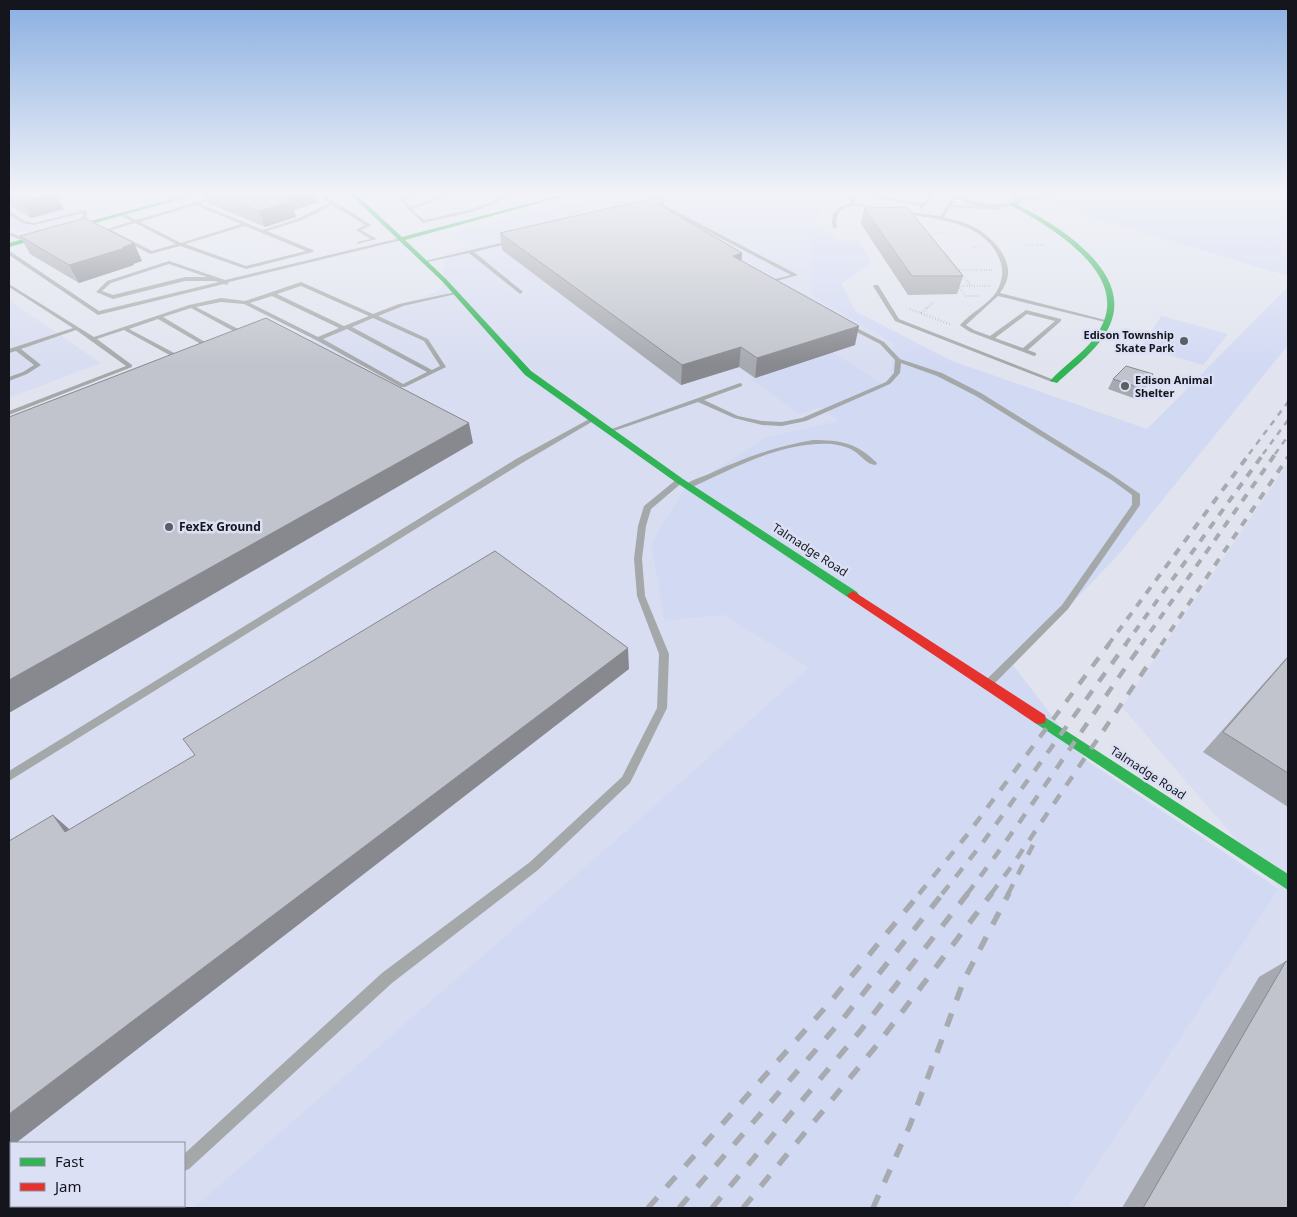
<svg xmlns="http://www.w3.org/2000/svg" width="1297" height="1217" font-family="'Noto Sans',sans-serif">
<style>
.built{fill:#d8ddf1;fill-rule:evenodd}
.green{fill:#d2d9f3}
.lines{fill:none;stroke-linecap:round;stroke-linejoin:round}
.path-far1{stroke:#a1a5a6;stroke-width:2;stroke-dasharray:0.5 2;stroke-linecap:butt}
.path{stroke:#a1a5a6;stroke-width:2.5;stroke-dasharray:0.5 2.5;stroke-linecap:butt}
.lane{fill:#a5a8a8;fill-rule:evenodd}
.street{fill:#a5a8a8;fill-rule:evenodd}
.fast{fill:#30b455;fill-rule:evenodd}
.jam{fill:#e5322d;fill-rule:evenodd}
.rail-far3{stroke:#a7aaae;stroke-width:2.5;stroke-dasharray:6 6;stroke-linecap:butt}
.rail-far2{stroke:#a7aaae;stroke-width:4;stroke-dasharray:8 8;stroke-linecap:butt}
.rail-far1{stroke:#a7aaae;stroke-width:4.5;stroke-dasharray:11 11;stroke-linecap:butt}
.rail{stroke:#a7aaae;stroke-width:5.5;stroke-dasharray:14 14;stroke-linecap:butt}
.wall{fill:#a6a9af}
.shaded-wall{fill:#87898f}
.building{fill:#c1c4cc;stroke:#87898f}
.poi-dot{fill:#5c5e66;stroke:#dbe0f5;stroke-width:2}
.labels{text-anchor:middle;stroke-width:5;stroke-linejoin:round;paint-order:stroke}
.far-poi-label{font-size:11px;font-weight:bold;fill:#15161d;stroke:#dbe0f5;text-anchor:end}
.poi-label{font-size:12px;font-weight:bold;fill:#15161d;stroke:#dbe0f5;text-anchor:start}
.street-label{font-size:12px;fill:#15161d;stroke:#dbe0f5}
</style>
<rect width="100%" height="100%" fill="#e1e4ef"/>
<!-- built -->
<path class="built" d="M13,195H163L27,232L9,221V196Z
M606,195H830L812,226L811,295L894,344L889,387L831,351L750,378L800,414L820,407L840,421L766,437L665,621L724,615L810,668L626,831L193,1208H9V453L441,290L445,254L478,244L447,234ZM11,1143H184V1206H11Z
M9,300L101,363L9,398Z
M1288,463V1208H1068L1279,889L1122,707Z"/>
<!-- green -->
<path class="green" d="M1021,195H1288V276L1024,197Z
M9,216L32,230L73,220C52,226 29,238 9,227Z
M812,226L843,241H859L871,262L842,284L855,311L952,361L1147,429L1288,287V345L1118,555L1013,665L1086,760L1279,889L1068,1208H193L626,831L809,668L724,615L665,621L651,544L683,491L766,437L839,421L820,407L800,414L749,378L831,351L889,387L894,344L811,295Z
M1162,315V316L1228,334L1203,365L1141,347Z"/>
<g class="lines">
<!-- path-far1 -->
<path class="path-far1" d="M925,236L946,232
M1025,245H1043
M973,247L980,246
M945,253L971,286
M954,270H993
M957,286H990
M958,286L966,296H979
M927,308L934,301"/>
<!-- path -->
<path class="path" d="M910,309L952,325
M921,313L928,307"/>
<!-- lane -->
<path class="lane" d="M169,195H177L185,197L183,198Z
M220,195H229L200,204L263,230L299,218L329,203L322,198V196L333,195L327,197L370,224V226L361,230L377,239L357,244V242L371,239L356,230L365,225L332,205L303,220L267,231L313,250V252L246,269L180,246L150,254L105,230L132,221L119,215V213H123L136,220ZM196,205L241,224L181,243L140,222ZM135,223L176,244L152,251L111,230ZM245,226L306,251L246,266L185,244Z
M414,195H419L404,200L410,207L448,195H453L412,209L424,220L469,210L511,195H516L472,212L423,223L399,200Z
M650,195H655L664,200V205L798,275L773,282L774,285L767,283V281L791,275L661,207L648,210V208L660,205L661,201Z
M853,195H857L854,200L856,203L885,209L883,210C868,208 850,200 838,213L836,221L837,227L833,228C829,213 838,206 852,203L850,200Z
M860,195H868L923,203L930,195H934L921,209L919,208L921,206Z
M954,195H958L952,205L999,208L1001,209L999,210L950,207L944,217C952,220 962,221 970,225C988,233 1010,254 1008,275C1007,282 1004,287 1000,293L1109,321V323L998,296L966,325L974,330L990,336L1026,310L1061,319V321L1028,350L1036,353V355L1034,356L970,332L961,326L960,325C971,312 988,305 997,291C1003,280 1004,269 999,258C987,229 953,221 925,217C917,216 906,215 899,212L901,211L940,216ZM1027,314L1055,321L1023,348L995,338Z
M85,210L87,211L86,224L84,225L82,224L83,213L34,225L22,223L9,215V212H11L25,221L34,223Z
M9,232L27,239V240L23,241L9,235Z
M400,238L402,239V240L229,282L227,285L224,284L98,315L9,255V252H11L99,311L219,282L215,281H185L113,299L96,292L107,281L169,261L225,280ZM169,264L207,277H185L113,295L102,291L111,283Z
M513,240H515V242L474,252L522,291L523,292L520,294L469,253L423,263L421,262Z
M301,282L373,314L399,304L456,292V294L403,306L378,316L428,339L446,367L405,387H401L316,340L244,304L221,302L196,307L244,332V334L236,335L235,334L237,333L191,308L163,317L210,345V347H206L158,319L129,329L178,355H183V357L175,358L124,330L97,339L132,365V367L9,415V411L126,366L76,330L21,349L41,365L27,374L9,381V377L23,372L34,365L16,351L9,353V349L73,328L9,287V284L94,337L189,305L221,298L245,301ZM301,286L369,316L344,326L277,294ZM272,296L339,328L318,337L250,303ZM373,318L424,341L440,366L432,370L352,327ZM347,329L427,372L403,384L323,339Z
M874,285H878L899,319L1057,381L1052,382L895,321L873,286Z
M849,324L884,342L900,359L942,373L981,393L1108,472L1140,494V505L1068,609L991,687L988,688L985,687L983,684L985,681L1062,605L1132,505V495L1113,481L976,396L937,376L901,363L900,373L890,384L806,421L782,426L762,425L734,418L698,402L611,432L609,433L606,431L740,383L742,384V386L704,400L738,416L762,421L782,422L802,418L886,382L894,373L895,360L880,344L847,327L846,326Z
M593,417L595,418V420L522,463L9,781V771L516,459Z
M813,440C841,440 857,443 877,463L876,465C867,465 861,455 854,451C848,447 839,445 832,444C782,441 734,468 690,488H687L683,486C691,480 702,477 711,473C744,458 777,446 813,440Z
M677,479H683L684,481L651,509L646,526L642,559L645,596L669,654L667,708L630,783L538,870L392,983L189,1169L184,1171V1154L382,973L530,862L622,777L657,708L659,654L637,596L634,559L638,526L644,506Z
M124,1206H142L141,1208H123Z"/>
<!-- street -->
<path class="street" d="M954,195C962,194 966,198 973,200C986,205 1001,205 1014,201L1013,195H1060L1056,197L1022,199L1020,204C999,210 971,211 954,195Z"/>
<!-- fast -->
<path class="fast" d="M187,195H195L9,247V243Z
M351,195H357L402,237L561,195H568L405,240L446,279L531,371L683,479L857,592L859,595L857,598H849L677,483L525,375L442,281Z
M1010,203H1014C1054,223 1136,271 1109,327C1098,350 1075,366 1057,383L1050,381C1066,363 1088,351 1100,329C1132,274 1050,226 1010,205Z
M1040,714L1288,874V890L1035,723L1034,719L1035,715Z"/>
<!-- jam -->
<path class="jam" d="M853,591L1045,715L1046,719L1045,723L1040,724L1035,723L849,598L847,595Z"/>
<!-- rail-far3 -->
<path class="rail-far3" d="M1249,454L1288,402
M1263,454L1288,420
M1275,454L1288,436"/>
<!-- rail-far2 -->
<path class="rail-far2" d="M1108,645L1250,453
M1125,645L1264,453
M1141,645L1276,453
M1161,645L1288,457"/>
<!-- rail-far1 -->
<path class="rail-far1" d="M919,894L967,835L1109,644
M942,894L981,845L1126,644
M967,894C1029,813 1083,727 1142,644
M991,894L1011,867L1162,644
M1008,894L1033,845"/>
<!-- rail -->
<path class="rail" d="M648,1208L831,1001L920,893
M679,1208L846,1015L943,893
M712,1208L861,1030L968,893
M743,1208L877,1045L992,893
M873,1208L910,1125L964,980L1009,893"/>
</g>
<!-- wall -->
<path class="wall" d="M9,195H56L64,209L31,218L9,205Z
M205,195H317L319,202L294,210L296,217L265,227L208,203Z
M864,208L963,276L957,294L908,295L861,224Z
M500,233L742,261L855,345L755,378L739,367L681,385L502,250Z
M20,236L142,261L133,264L134,265L79,283L30,254Z
M1153,374L1148,384L1136,399L1108,389L1113,379Z
M1288,656V807L1203,752Z
M1286,961L1288,1208H1122L1259,977Z"/>
<!-- shaded-wall -->
<path class="shaded-wall" d="M49,195H56L64,209L31,218L22,201Z
M288,195H317L319,202L294,210L296,217L265,227L259,211L280,197Z
M134,243L142,261L133,264L134,265L79,283L69,265Z
M742,253L741,271L733,256Z
M859,326L855,345L755,378L757,358Z
M741,347L739,367L681,385L682,365Z
M1153,374L1148,384L1136,399L1141,388Z
M469,423L473,443L9,713V680Z
M628,648L629,669L16,1143H11V1147L9,1149V1114Z
M53,815L75,834L65,832Z"/>
<!-- building -->
<path class="building" d="M10,195H49L22,201Z
M219,195H288L280,197L291,201L259,211Z
M650,199L742,253L733,256L859,326L757,358L741,347L682,365L500,233Z
M907,207L963,276H912L864,208Z
M85,218L134,243L123,247L125,248L69,265L20,236Z
M266,318L469,423L9,680V417Z
M1126,366L1153,374L1141,388L1113,379Z
M495,551L628,648L9,1114V841L53,815L65,832L195,755L183,739Z
M1288,657V773L1223,732Z
M1286,961L1288,962V1208H1143Z"/>
<!-- sky -->
<linearGradient id="sky" x2="0" y2="1"><stop stop-color="#8aafe1"/><stop offset="0.53" stop-color="#f2f3f8"/><stop offset="1" stop-color="#f2f3f8" stop-opacity="0"/></linearGradient>
<rect width="1297" height="365" fill="url(#sky)"/>
<!-- markers -->
<g class="poi-dot">
<circle cx="1184" cy="341" r="5"/>
<circle cx="1125" cy="386" r="5"/>
<circle cx="169" cy="527" r="5"/>
</g>
<g class="labels">
<!-- far-poi labels -->
<g class="far-poi-label">
<text x="1174" y="339">Edison Township<tspan x="1174" dy="13">Skate Park</tspan></text>
<text x="1135" y="384" text-anchor="start">Edison Animal<tspan x="1135" dy="13">Shelter</tspan></text>
</g>
<!-- poi labels -->
<g class="poi-label">
<text x="179" y="531">FexEx Ground</text>
</g>
<!-- street labels -->
<g class="street-label">
<text transform="translate(810 550) rotate(33)" y="4">Talmadge Road</text>
<text transform="translate(1148 773) rotate(33)" y="4">Talmadge Road</text>
</g>
</g>
<!-- border -->
<rect width="1297" height="1217" fill="none" stroke="#15161d" stroke-width="20"/>
<!-- legend -->
<rect x="10" y="1142" width="175" height="65" fill="#dbe0f5" stroke="#8c8f9f"/>
<rect x="20" y="1158" width="25" height="8" fill="#30b455" stroke="#8c8f9f"/>
<text x="55" y="1167" font-size="15" fill="#15161d">Fast</text>
<rect x="20" y="1183" width="25" height="8" fill="#e5322d" stroke="#8c8f9f"/>
<text x="55" y="1192" font-size="15" fill="#15161d">Jam</text>
</svg>
